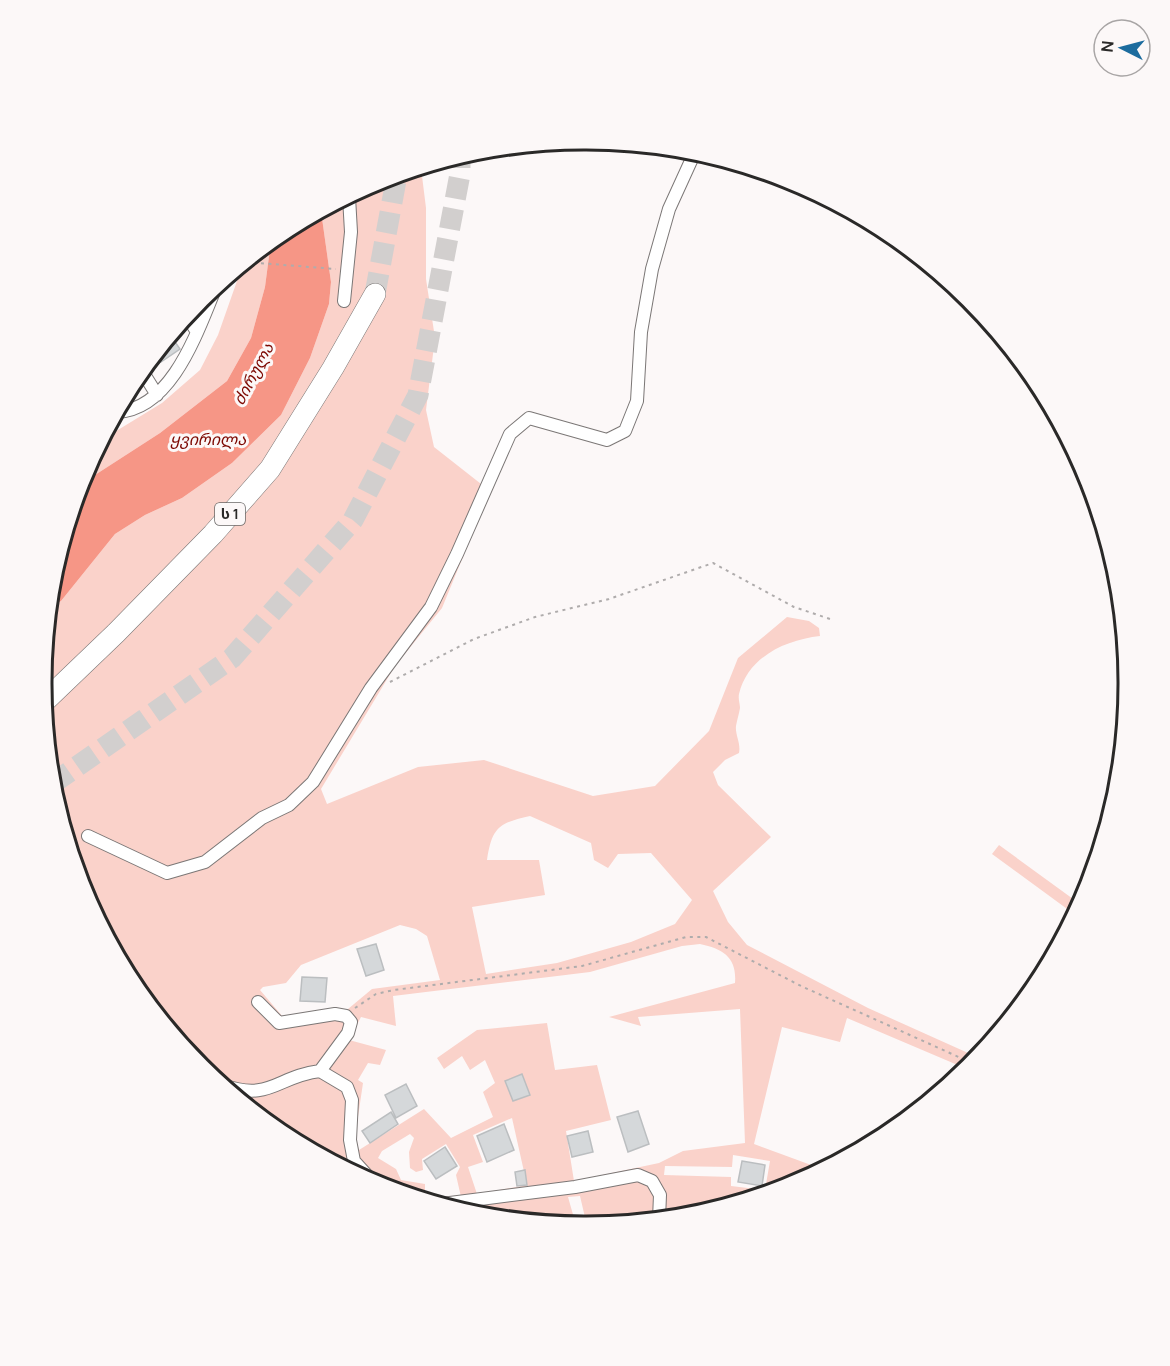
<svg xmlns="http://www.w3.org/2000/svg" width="1170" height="1366" font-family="Manrope,'Noto Sans Georgian',sans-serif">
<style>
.green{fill:#fad2ca;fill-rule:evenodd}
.water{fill:#f69686}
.building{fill:#d5d8da;stroke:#bbbec0;stroke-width:1.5}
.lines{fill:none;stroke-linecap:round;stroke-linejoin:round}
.motorway-tunnel{stroke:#d2cfce;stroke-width:21;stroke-dasharray:21 10;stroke-linecap:butt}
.minor-casing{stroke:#7b7776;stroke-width:14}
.motorway-casing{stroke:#7b7776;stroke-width:22}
.path{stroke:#afacac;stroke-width:2;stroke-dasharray:3 4.5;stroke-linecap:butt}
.minor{stroke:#fff;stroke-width:12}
.motorway{stroke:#fff;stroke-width:21}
.labels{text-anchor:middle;stroke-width:6;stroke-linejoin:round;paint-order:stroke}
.shield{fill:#fcf8f8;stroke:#696766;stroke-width:1.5}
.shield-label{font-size:14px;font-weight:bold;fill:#2a2928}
.water-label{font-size:16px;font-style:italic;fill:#7c0700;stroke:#fcf8f8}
.rim{fill:none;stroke:#2a2928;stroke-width:3}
</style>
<rect width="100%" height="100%" fill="#fcf8f8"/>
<!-- green -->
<path class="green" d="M421,168L426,208V279L435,338L426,410L434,447L490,491L442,608L395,666L321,789L327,804L418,767L484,760L593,796L655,786L709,731L738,658L787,617L809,621L819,628L820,636C785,640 748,657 739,694C738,699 740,704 740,708C739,714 737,720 736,726C735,735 741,743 739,753L725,760L713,772L718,785L771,837L713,891L728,922L747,945L868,1008L977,1057L967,1069L847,1018L840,1042L782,1027L754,1144L822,1169L792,1185L691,1216L587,1226L580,1196L568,1197L576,1225L479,1215L377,1185L283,1134L201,1067L133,984L83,890L52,789L42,683L49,608L61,601L115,534L145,515L182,498L232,463L281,415L310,358L329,304L331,282L321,211L378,181ZM530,816L591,843L594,860L608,868L618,854L651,853L692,900L675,924L631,942L557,963L486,974L472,907L545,895L539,860H487C492,827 499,823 530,816ZM400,925L416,929L427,936L440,980L372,989L348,1009L283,1017L260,990L263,987L286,983L301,965ZM700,944C724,949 737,958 735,983L609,1017L641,1026L638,1017L740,1009L745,1143L683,1151L659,1163L574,1181L566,1131L611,1120L597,1065L555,1070L547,1023L477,1030L437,1058L444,1069L462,1056L470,1070L485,1060L495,1083L483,1092L493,1117L451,1138L424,1109L359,1150L355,1137L363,1083L358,1080L368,1063L380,1065L386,1050L349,1040L361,1017L396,1026L393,996L590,972L682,946ZM512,1118L527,1185L477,1194L468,1167L483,1162L473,1135ZM410,1134L414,1138L409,1152L410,1168L416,1172L423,1170L422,1159L446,1144L460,1167L456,1175L461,1197L423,1196L425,1193V1184L401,1180L396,1169L378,1158L382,1151ZM733,1155L770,1161L765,1190L731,1186V1177L664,1175L665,1166L732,1167Z
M271,241L265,287L251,338L227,381L160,433L81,484L109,426L113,433L162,403L200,370L218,335L237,281L238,268Z
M999,845L1080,904L1074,914L992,854Z"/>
<!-- water -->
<path class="water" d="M321,211L331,282L329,304L310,358L281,415L232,463L182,498L145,515L115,534L61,601L49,608L53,577L81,484L160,433L227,381L251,338L265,287L271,241L284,231Z"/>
<!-- building -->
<path class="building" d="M171,336L180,349L161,362L156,354Z
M376,944L384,970L366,976L357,949Z
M302,977L327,978L325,1002L300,1001Z
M522,1074L530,1095L513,1101L505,1081Z
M406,1084L417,1106L396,1118L385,1095Z
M638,1111L649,1144L628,1152L617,1117Z
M391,1112L398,1124L370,1143L362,1131Z
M504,1124L514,1150L487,1162L477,1136Z
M588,1131L593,1152L572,1157L567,1136Z
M445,1147L457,1166L436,1179L424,1161Z
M742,1161L765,1165L762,1186L738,1182Z
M525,1170L527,1185L517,1186L515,1172Z"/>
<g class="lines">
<!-- motorway-tunnel -->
<path class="motorway-tunnel" d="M375,294L397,175
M52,784L232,658L353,520L418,395L460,174V156"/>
<defs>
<path id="minor" d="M344,301L351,232L349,197
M187,316L197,332
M142,371L157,395
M117,412C173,409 198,329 216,287
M88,836L167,873L205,862L262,818L289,805L313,782L371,688L431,607L457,554L510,434L529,418L607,440L625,431L637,401L641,332L652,269L669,209L695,152
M320,1071L347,1087L352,1100L350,1140L354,1161L375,1184
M223,1085C271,1102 277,1076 320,1071L348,1033L351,1022L346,1016L335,1014L279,1023L258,1002
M442,1204L575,1187L638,1175L652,1181L660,1195L659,1219"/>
<path id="motorway" d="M44,702L116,633L213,534L270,469L333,368L375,294"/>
</defs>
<!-- minor casing -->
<use href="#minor" class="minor-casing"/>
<!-- motorway casing -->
<use href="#motorway" class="motorway-casing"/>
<!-- path -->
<path class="path" d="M246,262L336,269
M390,682L474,639L535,617L609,599L713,563L794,607L830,619
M355,1008L376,994L394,990L582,966L686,937H706L801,986L972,1063"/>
<!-- minor -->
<use href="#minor" class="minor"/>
<!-- motorway -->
<use href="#motorway" class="motorway"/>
</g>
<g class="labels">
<!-- shield labels -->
<rect class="shield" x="215" y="503" width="30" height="22" rx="4.5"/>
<g class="shield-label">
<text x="230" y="519">ს 1</text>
</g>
<!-- water labels -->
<g class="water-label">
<text transform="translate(253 374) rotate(-62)" y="6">ძირულა</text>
<text x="208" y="445">ყვირილა</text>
</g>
</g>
<!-- crop -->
<path d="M0 0H1170V1366H0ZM584 150H586A532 532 0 0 1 1118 682V684A532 532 0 0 1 586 1216H584A532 532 0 0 1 52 684V682A532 532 0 0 1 584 150Z" fill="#fcf8f8" fill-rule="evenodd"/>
<path class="rim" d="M584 150H586A532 532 0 0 1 1118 682V684A532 532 0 0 1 586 1216H584A532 532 0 0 1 52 684V682A532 532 0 0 1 584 150Z"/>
<!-- north arrow -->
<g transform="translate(1122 48) rotate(276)"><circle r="28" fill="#fcf8f8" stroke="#a8a5a5" stroke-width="1.5"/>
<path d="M0-4.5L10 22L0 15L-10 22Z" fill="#1c6c9e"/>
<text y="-9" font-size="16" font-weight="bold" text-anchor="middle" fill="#2a2928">N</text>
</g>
</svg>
